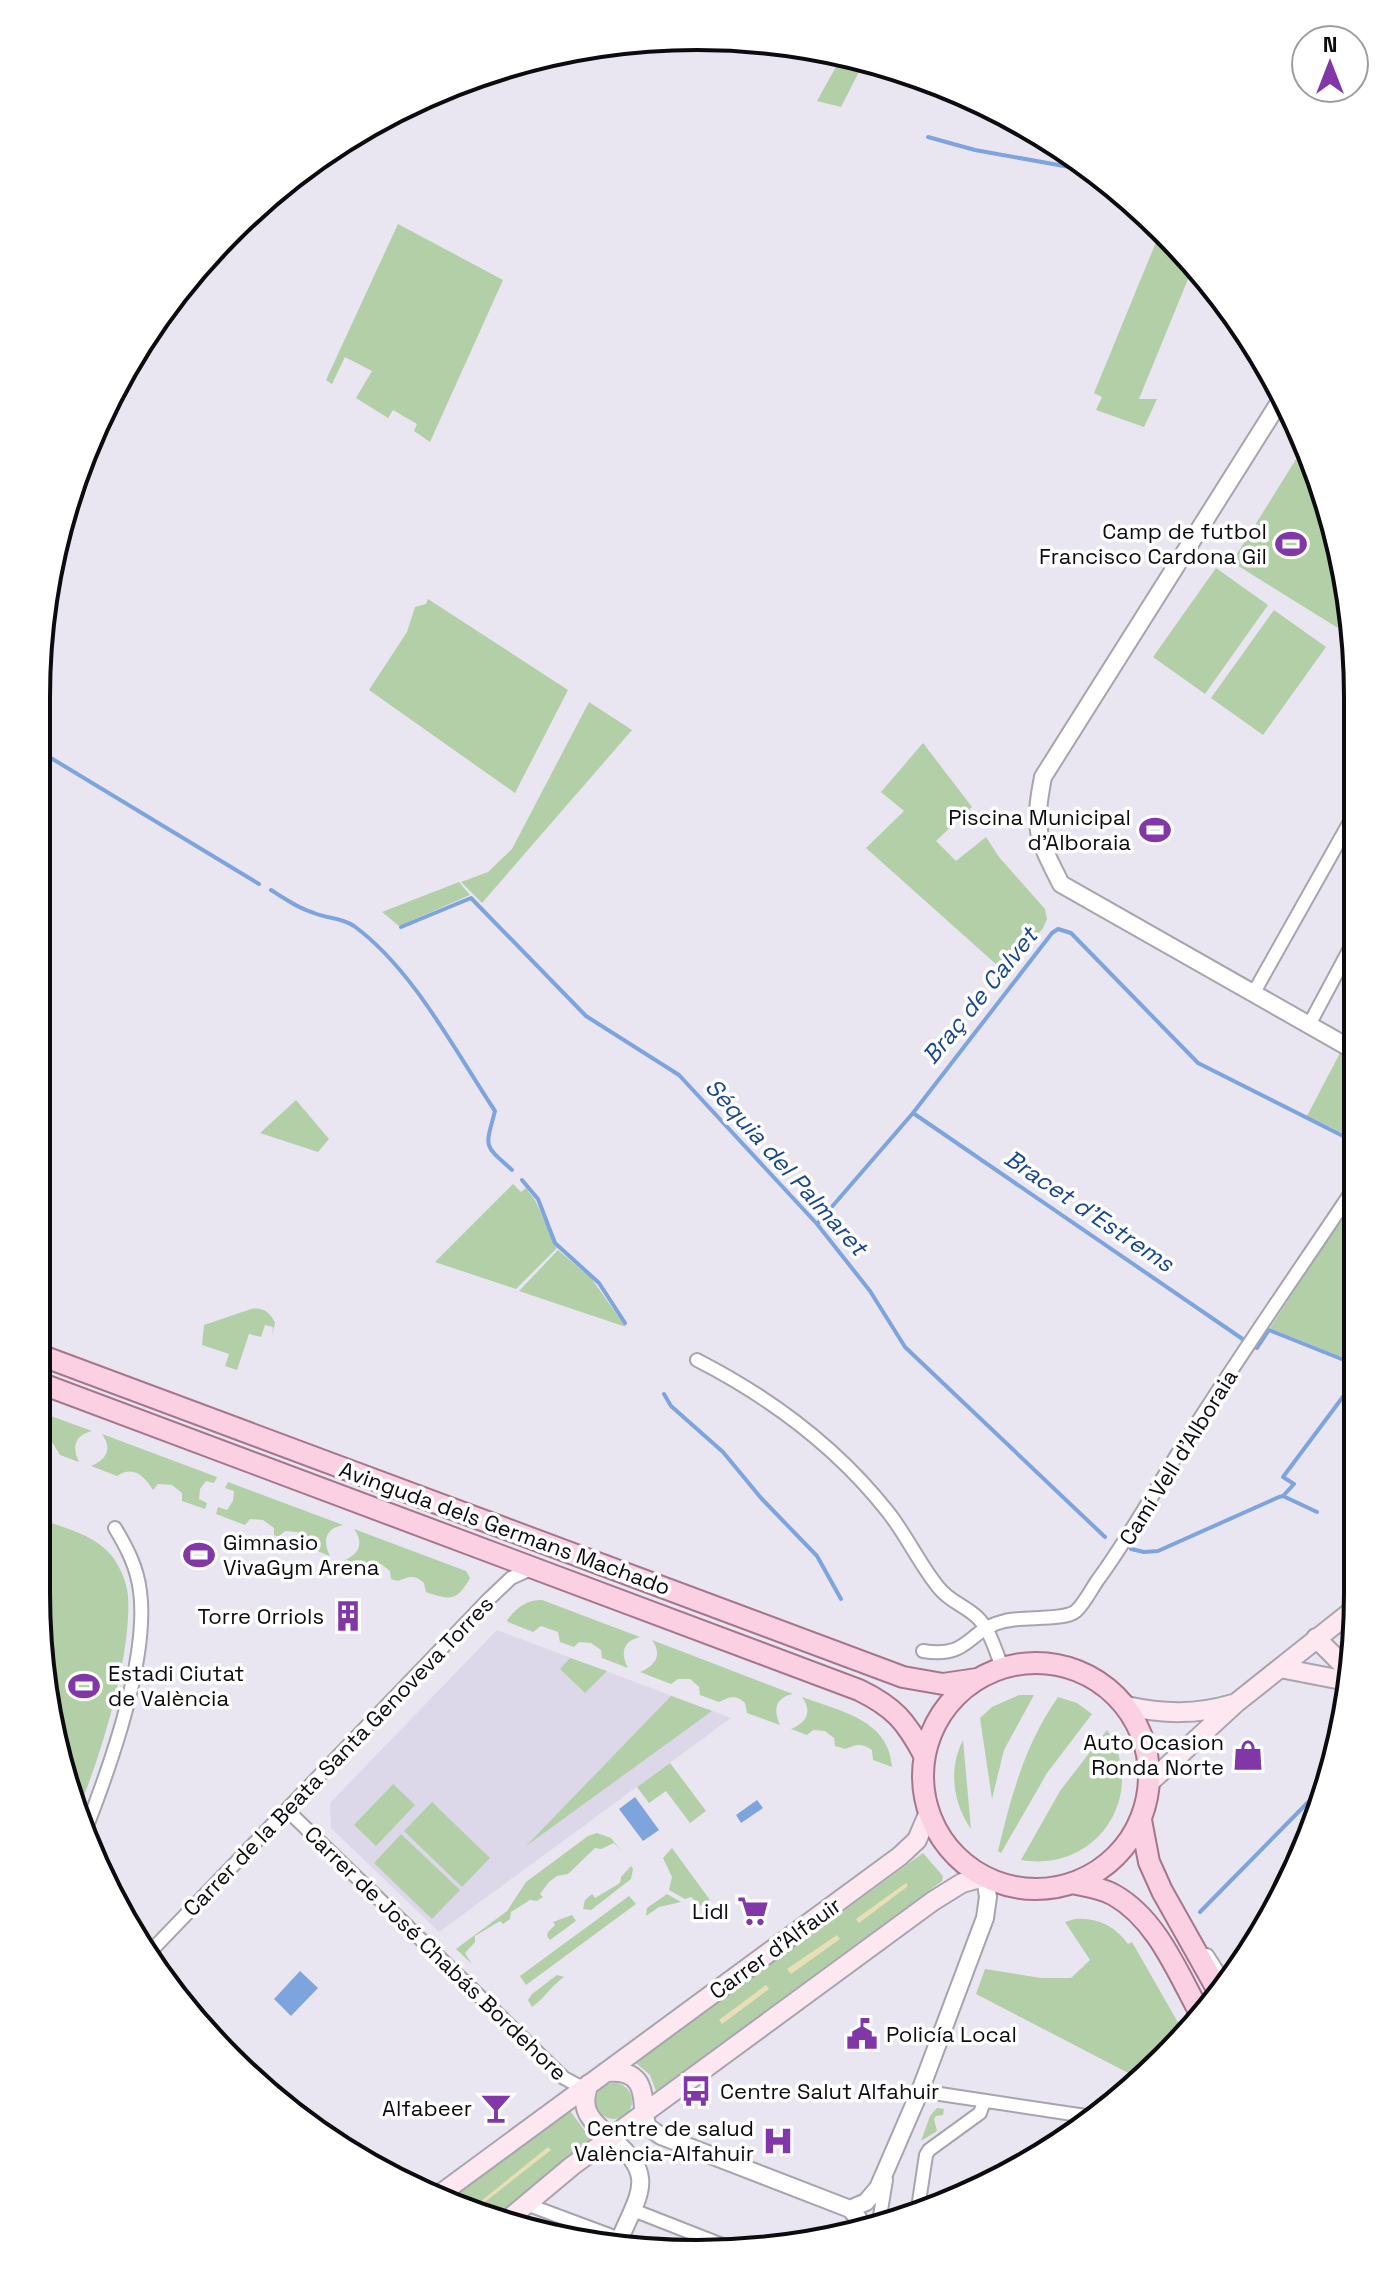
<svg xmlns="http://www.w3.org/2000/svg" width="1394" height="2290" font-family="'Space Grotesk',sans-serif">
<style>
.built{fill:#dcd8ea}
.green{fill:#b2cfa8}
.sand{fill:#e8dfb9}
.water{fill:#7ea4de}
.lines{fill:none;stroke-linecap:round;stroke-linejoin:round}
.stream{stroke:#7ea4de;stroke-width:4}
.minor-casing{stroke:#a7a4ae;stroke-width:16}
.tertiary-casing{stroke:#a7a4ae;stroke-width:20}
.secondary-casing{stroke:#a7a4ae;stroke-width:22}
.primary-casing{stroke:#a6768c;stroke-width:24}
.minor{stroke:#fff;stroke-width:12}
.tertiary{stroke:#fff;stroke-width:16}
.secondary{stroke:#fde7f1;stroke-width:18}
.primary{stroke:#fbd0e2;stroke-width:20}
.labels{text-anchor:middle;stroke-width:7;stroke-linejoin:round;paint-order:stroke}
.poi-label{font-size:22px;fill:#0c0b0f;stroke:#fff;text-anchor:end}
.street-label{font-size:22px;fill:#0c0b0f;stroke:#fff}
.water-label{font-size:24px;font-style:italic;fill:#18478c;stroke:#fff}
.rim{fill:none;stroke:#0c0b0f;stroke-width:4}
</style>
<rect width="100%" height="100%" fill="#e9e6f1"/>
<!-- built -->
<path class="built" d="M497,1630L731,1718L439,1932L331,1828L330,1803Z"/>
<!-- green -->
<path class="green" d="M843,54L866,58L841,107L817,101Z
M398,224L503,280L430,442L414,431L417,424L393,410L388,418L356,398L372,371L345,357L332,384L326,380Z
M1161,230L1195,262L1139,399H1157L1144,427L1096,410L1102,397L1094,393Z
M1303,448L1335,525L1349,610L1338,628L1232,562Z
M1216,568L1268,605L1205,694L1153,657Z
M428,599L568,690L515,793L369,690L407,632L415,607L426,604Z
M1274,610L1326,647L1263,735L1211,698Z
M589,702L632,730L482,903L461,882L488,872L512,849Z
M923,743L972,807L936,841L956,861L986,837L999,857L1045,909L1047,919L1043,928L1007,974L866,848L904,811L881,792Z
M459,882L470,895L399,926L382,912Z
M1340,1053L1355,1062V1139L1307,1116Z
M296,1100L329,1139L318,1152L260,1133Z
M513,1184L521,1192L526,1188L535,1200L557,1248L516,1289L435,1262Z
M1354,1199V1362L1270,1328Z
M558,1250L591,1278L626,1327L519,1291Z
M251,1309C263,1307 270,1312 275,1323L272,1335L273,1327L265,1325L261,1337L249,1334L237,1370L225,1366L229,1354L202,1345L204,1325Z
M37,1411L92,1431C74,1435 72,1448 79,1462L60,1455L52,1442L37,1438Z
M102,1434L217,1477L214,1483L206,1481L200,1489L199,1499L207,1503L205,1509L182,1501V1493L172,1485L158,1484L153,1490C144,1476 134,1465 117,1476L91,1466C106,1460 113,1449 102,1434Z
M228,1482L343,1525C324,1529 323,1542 330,1556L307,1547L306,1540L297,1532L285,1531L278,1537L274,1535V1528L263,1520L250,1519L245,1525L216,1514L218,1507L227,1510L233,1501L234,1491L225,1488Z
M36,1518C62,1527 94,1534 112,1556C120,1567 127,1582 128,1596C132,1655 100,1760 76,1815L71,1805L36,1593Z
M354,1529L466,1571L470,1578C457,1602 450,1600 426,1592L424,1583C414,1574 408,1577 398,1581L391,1579L390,1571L381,1564L369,1563L363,1568L343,1561C358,1555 365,1544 354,1529Z
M542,1600L640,1637C623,1641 620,1653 628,1668L602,1658L601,1650L591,1643L579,1642L574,1647L560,1642L558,1632L541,1626L533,1632L508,1622L507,1620C517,1608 525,1600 542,1600Z
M652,1640L793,1694C775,1698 773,1709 780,1725L747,1713L745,1703C736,1694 728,1697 719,1702L700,1695L699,1687L690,1679H678L671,1684L640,1672C655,1666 663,1655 652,1640Z
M570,1658L607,1671L585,1693L560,1669Z
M1019,1695H1034L1004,1750L992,1799L980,1718L992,1707Z
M671,1696L712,1711L526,1846Z
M802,1697C839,1711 889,1719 892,1767L873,1760L872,1750C861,1742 855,1745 845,1749L835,1746L834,1738L825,1731L813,1730L807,1735L791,1729C806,1723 813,1712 802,1697Z
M1058,1697L1077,1703L1092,1714L1047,1773L1001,1853L998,1851C1011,1796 1025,1744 1058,1697Z
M1107,1730C1149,1795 1097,1873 1021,1860L1060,1791Z
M963,1740L971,1829C953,1803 948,1769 963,1740Z
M670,1763L706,1811L690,1823L666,1791L649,1803L637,1787Z
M393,1784L415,1805L376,1846L354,1825Z
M432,1802L490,1858L462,1887L404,1831Z
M597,1833L611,1838L623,1853L614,1843L601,1849L595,1848L568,1874L557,1876L549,1882L540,1894L543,1897L537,1901L530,1900L511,1912L510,1919L503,1924L500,1921L475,1936V1942L465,1953L472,1964L456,1949L507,1911L526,1882L588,1836Z
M401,1834L460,1890L432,1919L374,1863Z
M672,1848L710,1900L701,1906L691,1897L685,1899L669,1890L672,1877L663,1858Z
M923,1853L943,1876L942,1881L656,2091L650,2075L636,2063Z
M624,1855L633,1869L631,1879L591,1910L583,1909L585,1900L592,1894L595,1898L620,1883L621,1877L631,1866Z
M667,1894L681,1902L659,1907L646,1916L647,1908Z
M629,1896L636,1904L526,1985L520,1976Z
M572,1915L576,1921L550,1940L547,1936L548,1932L555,1925L553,1922Z
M1075,1919C1097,1917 1115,1926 1128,1944L1132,1942L1184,2033L1138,2078L976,1994L985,1969L1041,1978H1071L1090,1960L1065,1922Z
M557,1975L564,1977C550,1987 546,1997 532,2007L528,2000L532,1994Z
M216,2027L246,2056L240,2062L210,2033Z
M596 2101a18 18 0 1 1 36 0a18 18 0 1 1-36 0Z
M937,2108L944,2109L943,2115L936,2116L934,2119L937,2131L921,2141L930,2116Z
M570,2111L591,2139L494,2221L485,2219L448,2199Z"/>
<!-- sand -->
<path class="sand" d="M906,1883L908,1886L859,1923L856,1919Z
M837,1935L840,1939L791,1974L787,1969Z
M766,1985L769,1989L722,2024L719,2020Z
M548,2147L551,2150L472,2212L470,2210Z"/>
<!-- water -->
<path class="water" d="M635,1797L659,1830L643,1841L619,1809Z
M757,1800L763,1808L741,1823L736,1815Z
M300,1971L318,1988L291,2016L274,1999Z"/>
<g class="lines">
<!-- stream -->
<path class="stream" d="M928,137L975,150L1092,171
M41,752L259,884
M271,890C285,899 298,908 314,913C328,919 341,917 354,926C413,969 455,1051 495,1111C485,1149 483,1144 512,1170
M401,927L471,898L586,1016L679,1075L817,1224L870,1291L905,1347L1105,1537
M913,1113L1244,1340
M522,1180L538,1199L555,1243L599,1283L625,1323
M817,1224L913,1113L1052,933L1058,929L1071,933L1198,1063L1355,1142
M1257,1348L1269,1330L1354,1364
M664,1394L671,1406L723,1452L761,1498L817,1556L841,1599
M1283,1496L1294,1484L1283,1477L1354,1382
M1131,1549L1144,1552L1158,1551L1279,1497L1283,1496L1317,1512
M1200,1912L1319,1791"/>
<defs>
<path id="minor" d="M1342,836L1356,844
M1253,994L1356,811
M1309,1025L1355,939
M697,1360C771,1398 836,1446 888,1512C907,1536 920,1565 939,1588C950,1602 966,1606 978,1618C990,1630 996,1652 1002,1667
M923,1651C971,1659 967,1629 1005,1621C1023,1616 1065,1621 1076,1611C1084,1604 1091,1590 1097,1581C1126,1542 1150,1499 1175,1458C1232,1366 1294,1278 1354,1188
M287,1810L564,2078L579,2086L589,2084
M85,1831C110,1767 149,1659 140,1591C137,1567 127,1548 115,1528
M150,1952L489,1599L511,1578L533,1568
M1207,1955L1227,1986
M920,2091L1099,2118
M526,2204L620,2239
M633,2210L730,2248
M917,2215L926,2155L929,2150L980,2113L984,2102
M881,2224L880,2216L886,2180"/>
<path id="tertiary" d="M1282,398L1043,777C1033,829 1037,837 1061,884L1355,1051
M644,2114L648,2127L661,2136L850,2209L858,2218L862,2227
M611,2138C658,2176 639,2193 619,2241
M850,2209L866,2202L878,2188L920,2091L985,1918L988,1897L985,1877"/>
<path id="secondary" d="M1316,1638L1352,1674
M1280,1668L1352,1682
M1126,1706C1164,1714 1196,1715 1233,1704
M1150,1782L1236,1703L1353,1610
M606,2072C638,2069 644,2085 644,2114
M589,2084C578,2110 592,2122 611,2138
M439,2195L900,1856L917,1840L929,1812
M505,2222L572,2166L933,1901L962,1883L984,1877"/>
<path id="primary" d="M37,1354L903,1677L943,1684L977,1679
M37,1382L859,1690C894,1707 906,1721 924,1755
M923 1776a113 113 0 1 1 226 0a113 113 0 1 1-226 0Z
M1141,1820L1149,1862L1162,1891L1221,1996
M1072,1883C1086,1886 1102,1888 1114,1895C1158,1920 1178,1974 1201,2015"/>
</defs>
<!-- minor casing -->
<use href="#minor" class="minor-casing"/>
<!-- tertiary casing -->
<use href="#tertiary" class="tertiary-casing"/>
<!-- secondary casing -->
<use href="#secondary" class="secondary-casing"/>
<!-- primary casing -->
<use href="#primary" class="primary-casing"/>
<!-- minor -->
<use href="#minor" class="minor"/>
<!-- tertiary -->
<use href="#tertiary" class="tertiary"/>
<!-- secondary -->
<use href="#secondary" class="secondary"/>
<!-- primary -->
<use href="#primary" class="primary"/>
</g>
<!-- icons -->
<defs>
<symbol id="stadium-bare" viewBox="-9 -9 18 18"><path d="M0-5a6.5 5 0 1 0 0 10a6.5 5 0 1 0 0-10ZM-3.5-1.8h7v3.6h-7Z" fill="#8237a9" stroke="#fff" stroke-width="2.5" paint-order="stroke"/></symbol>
<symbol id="building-bare" viewBox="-9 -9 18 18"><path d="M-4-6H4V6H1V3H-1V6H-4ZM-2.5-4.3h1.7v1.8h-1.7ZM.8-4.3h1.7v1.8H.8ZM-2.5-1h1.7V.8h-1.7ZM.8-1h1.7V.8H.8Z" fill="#8237a9" stroke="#fff" stroke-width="2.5" paint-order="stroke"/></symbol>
<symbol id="shop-bare" viewBox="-9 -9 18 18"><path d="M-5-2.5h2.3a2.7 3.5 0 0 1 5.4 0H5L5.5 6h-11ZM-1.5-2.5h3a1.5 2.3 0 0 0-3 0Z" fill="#8237a9" stroke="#fff" stroke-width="2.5" paint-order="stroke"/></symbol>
<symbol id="supermarket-bare" viewBox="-9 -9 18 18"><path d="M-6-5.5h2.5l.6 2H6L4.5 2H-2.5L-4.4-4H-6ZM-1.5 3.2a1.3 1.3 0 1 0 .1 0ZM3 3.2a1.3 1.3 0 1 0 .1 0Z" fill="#8237a9" stroke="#fff" stroke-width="2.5" paint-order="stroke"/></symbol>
<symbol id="civic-bare" viewBox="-9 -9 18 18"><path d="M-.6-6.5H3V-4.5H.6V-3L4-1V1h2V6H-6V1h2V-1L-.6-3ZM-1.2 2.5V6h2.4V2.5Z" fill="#8237a9" stroke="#fff" stroke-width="2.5" paint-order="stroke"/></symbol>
<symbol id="bus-bare" viewBox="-9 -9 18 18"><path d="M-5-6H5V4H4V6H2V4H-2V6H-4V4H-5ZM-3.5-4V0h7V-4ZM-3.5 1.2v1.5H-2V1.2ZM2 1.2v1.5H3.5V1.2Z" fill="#8237a9" stroke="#fff" stroke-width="2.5" paint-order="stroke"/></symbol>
<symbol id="bar-bare" viewBox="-9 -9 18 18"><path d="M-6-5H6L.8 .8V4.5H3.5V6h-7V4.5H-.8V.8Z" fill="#8237a9" stroke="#fff" stroke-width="2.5" paint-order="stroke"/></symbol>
<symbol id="hospital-bare" viewBox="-9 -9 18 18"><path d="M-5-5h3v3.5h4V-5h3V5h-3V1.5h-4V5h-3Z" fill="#8237a9" stroke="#fff" stroke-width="2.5" paint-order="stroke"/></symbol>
</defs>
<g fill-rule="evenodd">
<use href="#stadium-bare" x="1269" y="522" width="44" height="44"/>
<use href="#stadium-bare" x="1133" y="808" width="44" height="44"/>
<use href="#stadium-bare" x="177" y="1533" width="44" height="44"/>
<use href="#building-bare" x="326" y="1594" width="44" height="44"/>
<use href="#stadium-bare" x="62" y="1664" width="44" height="44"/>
<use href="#shop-bare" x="1226" y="1733" width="44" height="44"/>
<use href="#supermarket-bare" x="731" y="1889" width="44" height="44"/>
<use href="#civic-bare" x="840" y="2012" width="44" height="44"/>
<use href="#bus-bare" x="674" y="2069" width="44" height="44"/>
<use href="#bar-bare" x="474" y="2086" width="44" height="44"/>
<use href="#hospital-bare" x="756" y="2119" width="44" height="44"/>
</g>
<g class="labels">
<!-- poi labels -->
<g class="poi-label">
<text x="1267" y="539">Camp de futbol<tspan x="1267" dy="25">Francisco Cardona Gil</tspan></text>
<text x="1131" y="825">Piscina Municipal<tspan x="1131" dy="25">d'Alboraia</tspan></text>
<text x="223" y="1550" text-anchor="start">Gimnasio<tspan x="223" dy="25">VivaGym Arena</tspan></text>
<text x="324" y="1624">Torre Orriols</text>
<text x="108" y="1681" text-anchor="start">Estadi Ciutat<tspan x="108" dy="25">de València</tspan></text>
<text x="1224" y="1750">Auto Ocasion<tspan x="1224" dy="25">Ronda Norte</tspan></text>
<text x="729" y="1919">Lidl</text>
<text x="886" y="2042" text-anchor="start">Policía Local</text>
<text x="720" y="2099" text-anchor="start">Centre Salut Alfahuir</text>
<text x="472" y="2116">Alfabeer</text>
<text x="754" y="2136">Centre de salud<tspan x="754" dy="25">València-Alfahuir</tspan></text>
</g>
<!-- street labels -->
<g class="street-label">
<text transform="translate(1178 1457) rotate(-58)" y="8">Camí Vell d'Alboraia</text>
<text transform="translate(505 1528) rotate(20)" y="8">Avinguda dels Germans Machado</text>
<text transform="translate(338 1756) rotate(-46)" y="8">Carrer de la Beata Santa Genoveva Torres</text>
<text transform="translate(775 1948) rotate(-36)" y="8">Carrer d'Alfauir</text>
<text transform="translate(436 1953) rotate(44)" y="8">Carrer de José Chabás Bordehore</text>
</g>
<!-- water labels -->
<g class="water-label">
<text transform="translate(980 996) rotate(-51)" y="8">Braç de Calvet</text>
<text transform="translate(786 1167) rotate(48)" y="8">Séquia del Palmaret</text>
<text transform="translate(1089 1211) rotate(34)" y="8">Bracet d'Estrems</text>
</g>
</g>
<!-- crop -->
<path d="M0 0H1394V2290H0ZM697 50H697A647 647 0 0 1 1344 697V1593A647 647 0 0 1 697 2240H697A647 647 0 0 1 50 1593V697A647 647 0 0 1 697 50Z" fill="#fff" fill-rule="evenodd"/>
<path class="rim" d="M697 50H697A647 647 0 0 1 1344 697V1593A647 647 0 0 1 697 2240H697A647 647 0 0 1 50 1593V697A647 647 0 0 1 697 50Z"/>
<!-- north arrow -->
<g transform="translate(1330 64)"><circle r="38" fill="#ffffff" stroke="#9e9d9f" stroke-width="2"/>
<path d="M0-6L14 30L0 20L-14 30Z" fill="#8237a9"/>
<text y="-12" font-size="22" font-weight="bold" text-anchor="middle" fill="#0c0b0f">N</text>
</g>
</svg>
